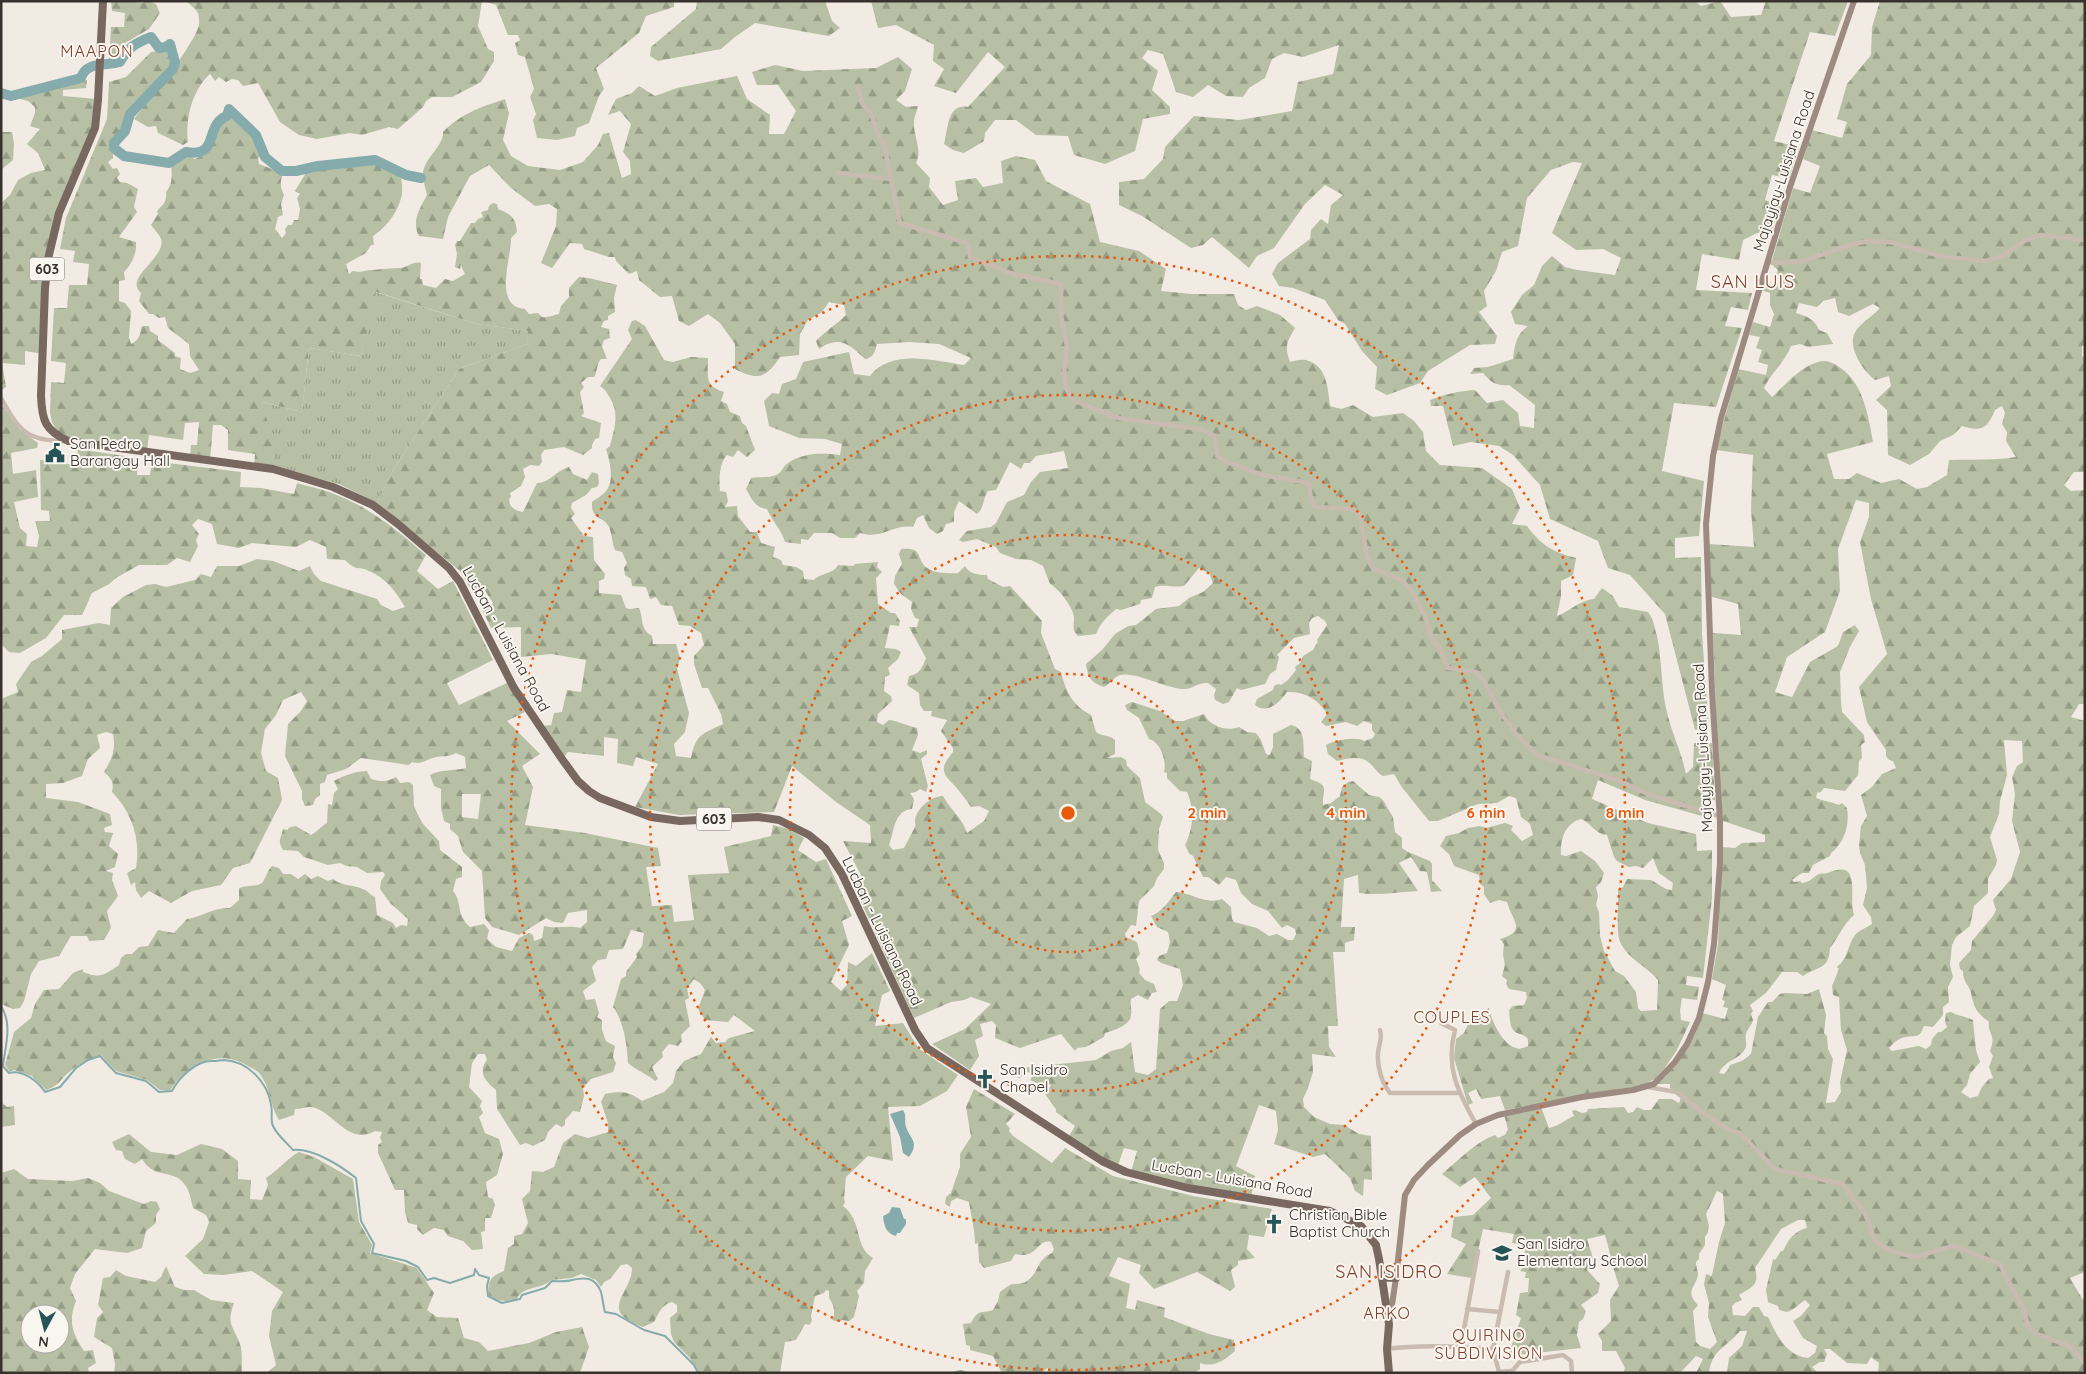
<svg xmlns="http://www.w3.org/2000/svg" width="2086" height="1374" font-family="Quicksand,sans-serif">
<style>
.grass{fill:url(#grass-tufts)}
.forest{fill:url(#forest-firs);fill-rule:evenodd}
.water{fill:#85abac}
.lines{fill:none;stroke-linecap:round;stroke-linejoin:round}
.stream{stroke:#85abac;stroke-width:2}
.river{stroke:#85abac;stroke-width:10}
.street{stroke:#c9bbb0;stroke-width:4.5}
.secondary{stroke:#9d8b81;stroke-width:6}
.primary{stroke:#796860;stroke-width:8}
.ring{fill:none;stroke:#e8590c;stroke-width:2.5;stroke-dasharray:2.5 5}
.labels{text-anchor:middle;stroke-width:4;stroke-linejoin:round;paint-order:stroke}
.shield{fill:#f9f5ef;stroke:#736c67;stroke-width:1}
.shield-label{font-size:14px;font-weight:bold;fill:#39312d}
.street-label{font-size:15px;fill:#39312d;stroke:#f9f5ef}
.poi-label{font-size:15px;fill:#39312d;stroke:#f9f5ef;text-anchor:start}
.neighbourhood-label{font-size:16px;letter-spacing:1px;fill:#7f412e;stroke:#f9f5ef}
.quarter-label{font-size:18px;letter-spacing:1px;fill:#7f412e;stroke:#f9f5ef}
.centre{fill:#e8590c;stroke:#f9f5ef;stroke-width:2.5}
.ring-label{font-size:15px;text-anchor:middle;font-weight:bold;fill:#e8590c;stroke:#f9f5ef;stroke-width:4;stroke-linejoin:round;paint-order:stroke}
</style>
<defs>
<pattern id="grass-tufts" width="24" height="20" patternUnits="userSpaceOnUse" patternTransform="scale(1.25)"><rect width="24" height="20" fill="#b7c0a4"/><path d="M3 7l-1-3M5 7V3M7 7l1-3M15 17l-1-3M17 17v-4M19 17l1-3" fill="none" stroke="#969d86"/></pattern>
<pattern id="forest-firs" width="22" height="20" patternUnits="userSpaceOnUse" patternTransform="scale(1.25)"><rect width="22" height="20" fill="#b7c0a4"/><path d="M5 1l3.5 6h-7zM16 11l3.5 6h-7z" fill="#969d86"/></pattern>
</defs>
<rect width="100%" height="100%" fill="#f2ebe3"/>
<!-- grass -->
<path class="grass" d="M375,292L477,324L529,331L527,344L459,369L393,470L377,503L339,484L273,467L262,402L302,412L309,348L361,356Z"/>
<!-- forest -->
<path class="forest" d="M111,1C117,1 123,1 129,1C137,2 139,5 148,1L156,4L160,13L149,29L118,47L116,60H109L111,27H124L125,13L112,11Z
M186,1H329L333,3L336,1H482L478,26L488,49L494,52V61L481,82L452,97H432L426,101L423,107L398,129L389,127L362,135L350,133L317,139L299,135L280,122L258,83L243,86L238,80L232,79L226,82L219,77L215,81L210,74C192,90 185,120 188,142L183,145L158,133L156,126L148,127L134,119L168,75C174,69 195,38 198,28C200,25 199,16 198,13C196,9 189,4 186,1Z
M483,1H674V7L646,16L639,33L596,68L604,89L599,96L589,123L577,128L575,136L557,140L537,138L533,120L536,114L530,97L534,89L525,57L518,55L515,43L520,40L518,35H508L496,5Z
M697,1H825L832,21L840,28L829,36L755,23L735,37L721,49L658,61L650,56L651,47L696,9Z
M871,1H1695L1701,6L1720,1L1731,17L1761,15L1766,1H1848L1835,36L1810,32L1774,141L1799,147L1789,178L1772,175L1765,200L1781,205L1770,235L1757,233L1743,240L1739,260L1702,254L1696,290L1752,293L1748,310L1731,307L1725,326L1742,328L1716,407L1674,403L1662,471L1704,481L1699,536L1675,538V558L1701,557L1702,634L1709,727L1695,730L1665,614L1630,575L1608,568L1598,541L1550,519L1540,485L1513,455L1499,446L1471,442L1453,446L1443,406H1431L1430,400C1446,394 1458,391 1475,390L1487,403L1503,400L1518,413L1520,426L1534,428L1535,405L1509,385C1497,386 1491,383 1483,373L1470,374L1474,368L1488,367L1513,359C1515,344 1516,335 1528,326L1515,324L1511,312L1522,295L1534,285L1542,266L1552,256L1565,267L1577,270L1615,275L1621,258L1603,249L1576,250L1552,233L1582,163L1573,162L1551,170L1527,198L1518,246L1502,252L1496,271L1484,291L1487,306L1479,312L1497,336L1495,344L1470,345L1428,371L1420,383L1387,395L1375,389L1377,367L1362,351L1345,324L1338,320L1325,300L1293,288L1279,286L1272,274L1278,263L1310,239L1311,230L1321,219L1328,224L1331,205L1343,195L1325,185L1305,204L1274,248L1257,256L1249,268L1212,237L1203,245L1191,248L1142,216L1119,205V182L1144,179L1163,159L1165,147L1194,116L1239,120L1292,111L1298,82L1333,74L1339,45L1303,57L1284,53L1272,59L1265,78L1249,88L1243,97L1226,96L1208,85L1193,97L1176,92L1163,54L1148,50L1142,58L1158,71L1152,90L1170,107V114L1143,119L1135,151L1105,164L1074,155L1068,136L1036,135L1016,120H995L985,133L984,141L964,153L953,150L944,144C948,129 947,103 968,107L1005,67L988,52L956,93L934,86L944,69L933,61L934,45L896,25L878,28Z
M1880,1H2085V345L2082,346V356L2085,358V472H2074L2064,485L2071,491L2085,490V704H2079L2071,717L2085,721V1272L2070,1278L2083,1300H2085V1373H1878L1879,1363L1871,1357L1867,1364L1847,1363L1830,1349H1824L1827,1354L1824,1362H1820L1812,1367L1818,1373H1727L1729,1358L1742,1346L1747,1331H1740C1726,1348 1712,1349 1709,1373H1696L1703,1359L1696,1356L1680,1373H1623L1625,1368L1616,1351H1602V1341L1598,1334L1611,1321L1610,1300L1619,1286C1613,1269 1610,1252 1605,1235L1587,1239L1593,1258L1587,1270L1600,1284L1598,1293L1581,1305L1586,1311L1583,1319L1579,1322L1577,1335L1581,1348L1508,1356L1521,1318L1516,1315L1520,1293L1528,1292L1529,1278H1525L1526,1272L1520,1271L1523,1267L1526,1245L1512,1243L1514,1234L1483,1229L1472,1278L1447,1274L1466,1244L1451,1237L1454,1217L1473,1215L1491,1198L1475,1177L1460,1187L1442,1174C1460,1159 1474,1143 1495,1135L1498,1138L1505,1135L1508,1129L1504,1115L1541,1107L1549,1128C1559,1126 1565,1120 1574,1116L1572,1111L1575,1110L1582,1113L1587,1112L1588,1109L1624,1107L1628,1113L1633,1112L1637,1107L1644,1110H1651L1659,1099H1672L1679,1103L1682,1094L1670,1088V1084H1657L1666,1076L1702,1013L1725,1019L1728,1008L1723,1007L1725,1001L1722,1000L1726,985L1712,979L1718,944L1721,847L1735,848L1742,843L1765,842V835L1720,820L1713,633L1741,635L1738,604L1709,596V544L1754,547L1751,510L1753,455L1716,450L1738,369L1766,375L1768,365L1758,362L1762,350L1756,348L1760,337L1749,335L1753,322L1770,327L1774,314L1770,305V293L1761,290L1763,283L1772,286L1778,270L1771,264L1793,188L1810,193L1820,166L1803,159L1812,130L1842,138L1847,122L1837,119L1847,84L1871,55L1872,27ZM1835,298L1838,312L1849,316L1873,304L1880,308C1874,315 1865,320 1859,327C1843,342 1862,370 1875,380L1889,376L1891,386L1876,400L1887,410L1888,455L1910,465L1929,454L1940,441L1953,435L1962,426C1982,432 1987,429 1995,410L2002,406L2005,413L2002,424L2007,432L2006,441L2016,457C1994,461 1972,459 1949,460L1947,475L1927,487L1917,489L1899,479L1881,483L1857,473L1849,479H1834L1827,454L1873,442C1868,414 1863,380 1836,365C1829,361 1825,360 1818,362C1800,367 1785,385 1772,397L1764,388C1771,373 1785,362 1791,346L1800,344L1808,347L1833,344L1827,333L1819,330C1815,319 1806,316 1796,313L1799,303L1817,307L1823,301ZM1856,500L1869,503V517L1860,542L1871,599L1887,654L1859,687L1867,722L1886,750V756L1889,760L1893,761L1896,768L1882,774L1872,787L1861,795L1867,816L1861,826L1859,844L1860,853L1865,865L1867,888L1863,905L1871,917L1872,924C1866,928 1859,930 1855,935C1847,946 1849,957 1837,967L1839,969L1832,986L1833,995L1839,997L1841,1030L1847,1050L1840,1082L1841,1092L1835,1102L1826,1103L1833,1059L1828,1049L1827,1036L1824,1033L1826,1015L1819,989L1807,994L1785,993L1780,994L1772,1002H1768L1758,1017L1751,1054L1742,1061L1730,1065L1727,1071L1724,1074L1719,1073C1723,1062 1736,1060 1742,1053C1750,1045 1744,1041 1746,1034C1747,1029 1752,1025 1753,1020L1751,1014L1753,1011L1750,1005L1766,993L1782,972H1797L1803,976C1818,966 1829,970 1830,948C1839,937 1843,924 1854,915C1851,905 1853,894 1852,883C1850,865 1840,869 1827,873C1825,874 1822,873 1819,874C1813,877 1811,882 1802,883L1800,881L1794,882L1792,880L1802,873H1809L1813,865L1830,856L1831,853C1844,843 1850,825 1847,808L1842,803L1839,805C1831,802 1824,801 1816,798L1817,793L1821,792L1824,788L1845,791L1858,775L1859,761L1862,758L1861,745L1865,742L1864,735L1842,712L1841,702L1840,672L1850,647L1859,631L1855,625L1843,632L1838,646L1810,662L1792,697L1775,692L1787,657L1825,632L1840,591L1838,549ZM2004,740L2022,741L2023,762L2017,766L2012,777L2015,794L2012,821L2020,852L2011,879L1993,900L1996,910L1993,916L1972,941L1971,950L1959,963L1960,969L1963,971C1963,983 1969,984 1971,993C1974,1008 1976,1012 1989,1022C1987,1035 1997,1033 1990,1051L1993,1056L1989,1067L1993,1078L1989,1079L1982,1087L1978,1096L1970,1098L1961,1092L1967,1085L1970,1074L1980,1062L1976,1050L1973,1020C1965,1016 1958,1016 1951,1012L1946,1013L1945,1022L1947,1027L1941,1032H1938L1932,1039L1931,1045L1926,1049L1919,1046L1892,1051L1889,1048C1893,1043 1899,1038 1906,1037C1917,1035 1919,1039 1924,1026L1933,1027L1943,1015V1007L1949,1002L1948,987L1953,977L1950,965L1952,945L1956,937L1970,926L1974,906L1988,893V879L1996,865L1997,860L1990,837L1999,814L2000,801L2007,775ZM1717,1191L1723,1194L1725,1223L1719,1242L1712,1275L1711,1276L1706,1274L1704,1284L1709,1303L1708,1317L1717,1342L1710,1349L1700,1346L1696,1342L1693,1311L1698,1305C1684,1291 1696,1287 1698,1275C1698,1271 1696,1267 1696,1262L1699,1259V1254L1705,1245V1237L1708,1232L1709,1226L1706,1214ZM1798,1220H1805L1807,1228C1794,1231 1789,1239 1783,1251H1781L1775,1260L1773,1259L1766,1290L1768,1302L1778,1306L1779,1310L1787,1312L1792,1310L1805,1300L1810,1305L1801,1316L1793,1321L1803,1338L1817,1346L1815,1353L1808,1358C1785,1355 1777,1335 1768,1317L1764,1316L1759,1307H1753L1745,1316L1733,1315L1732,1306L1735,1303L1742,1300L1739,1295C1752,1287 1760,1285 1755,1268L1781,1229Z
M163,50L169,53L171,64C153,82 111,133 113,158L108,162L113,169L117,168L120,174L117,178L120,182L127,183L138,189L134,207L137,212L119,237L136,242C137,253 132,264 124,272L125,280L119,281V301L125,303L131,311L129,337L131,344C140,340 140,333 142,326H149L150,331L158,336V340L175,353V356L181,358L180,369L190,373L199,370L190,356L189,344L168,328L165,317L159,318L153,314H149L139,301L141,293C123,278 167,257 161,239C159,234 154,229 151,225L158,214L157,211C163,204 167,203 166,192C173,183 172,175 171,164L185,154L195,159C216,150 210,143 218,127C221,122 226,118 230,115C245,123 256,139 261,155L258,158L259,164L282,173C281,184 279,184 284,195L281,204L283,215L278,217L275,229L282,238L286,233L285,229L288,225H292L294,220H298L300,209L297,198L300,194L295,191L307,171C339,162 375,158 405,176L401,179C407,201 390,225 373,236L374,245H371L366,253L346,264L349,274L353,271C361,273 365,270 373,270C383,269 392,268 401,268C408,267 413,261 421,263L420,279H422L423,285L436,288L445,279L453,281L465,274L461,265L460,269L455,267L457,254L455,245L457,241H460L471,223H475L478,219L483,217L481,212L488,210L489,206L493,203L497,204L498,209C511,214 516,218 517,232L511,238C512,256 492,307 525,309L529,314L538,313L542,317C549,318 553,315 559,314L561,306L569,297V288L579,277C593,278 604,282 617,285L614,298L615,312L608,316V320L604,321L601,327L609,329L610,338L604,340L602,346L607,359H601C596,365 598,371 594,377H588L581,383L584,387L580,392L584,413L581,416L601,423L599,438L595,439L592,445V448L583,455L564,447L544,450L541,455L542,462L539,466L530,465L523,469L525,477L521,486L510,493L511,497L509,499C510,509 515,510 523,512L537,483C550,483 555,471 569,467L573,474L587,480L592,472L598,474L599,483L597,487L592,488L586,495L572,503L571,508L575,514L571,518L584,536L593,537L594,560L605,574L604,579L599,581V593L621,595L626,608L629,609L639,608C644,619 639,628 652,636L653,644H676L680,658L677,669L689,713L685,732L674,744L676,756L691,758C696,734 702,734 723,724L721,714L708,688H702L694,664V656L704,645L701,633L690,626L679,625L672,606L661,605L656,597L650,599L646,587L632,586L631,579L625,575L624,568L627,563L622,552L615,550C612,543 612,534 609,527C603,515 591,521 592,502C596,499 602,496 605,492C615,482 610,461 606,449L610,446C614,429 620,415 610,398C607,393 605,389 600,386L632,339L628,330L632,321L636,320L645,326L664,360L673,362L691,357L708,358C708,376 704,386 724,392L721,401L727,404L730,412L740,416L742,423L746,426L755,450L747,457L738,450L733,457L727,455C719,463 719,481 720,491L726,492L728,501L725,507L737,506L738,516L750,532H757L761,543L775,547L773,557L781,560L783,565L796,567L803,571L804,579L814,580C822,572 832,575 838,565L853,566L855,564L878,562L877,567L882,572L876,578L878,604L891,613H895L900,621L899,626L890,625L885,648L896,649L901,652L898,659L888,668L890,675L885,677L884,691L891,696L892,701L878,714L877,722L883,725L889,720C899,721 907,726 917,728L918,735L912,750L920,753L927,750V754L921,759L928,786L926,792L920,789L916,792L910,793L914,799L912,809C893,811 895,830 889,845L893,850L904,848L915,827C916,823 914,820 916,816C920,806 932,796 943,796C950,809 963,819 967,833L984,821L989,811L979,806L971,807C966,799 960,792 954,785C940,771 941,767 953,752V748L941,731L947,720L931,716L932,711H924L920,705L919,693L907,685L909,676C920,674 922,668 926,658L909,627H917L919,619L915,618L911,609L912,602L901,594L894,584L895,576L902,564L899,554L901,549C925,547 915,559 927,568C933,573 951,574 958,573L965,566C969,574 978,575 987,575L988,579L1003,587L1010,586L1042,621L1041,633L1055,669L1061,672C1066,692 1072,705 1091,715L1096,732C1102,737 1109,734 1115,740V754L1107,758L1121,757L1126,760L1127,766L1140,778L1145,802L1161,814L1163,817L1159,829L1158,850L1164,863V869L1157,878L1154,886L1139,901L1136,926L1131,925L1125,934L1126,937L1137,942L1140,954L1136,959L1140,969L1139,973L1145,980L1154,984L1157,992L1152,993L1148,1000L1138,995L1131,999C1130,1004 1132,1010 1131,1015C1131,1025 1113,1031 1105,1033L1104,1037L1086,1047L1077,1048L1075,1051L1061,1034L1020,1048L995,1038L996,1025L992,1021L980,1024L983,1036L975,1040L979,1056L970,1070L932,1044L965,1029L991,1004L971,997L964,1000L951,1002L914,1018L851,880L861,875L843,841L871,843L870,825L836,802L792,766L774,812L679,815L635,807L658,764L636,757L633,766L617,763L618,739L604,737V756L568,752L564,757L543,726L551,725L554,713L562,712L567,690L581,692L586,660L551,654L521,657V627L491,628L482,609L493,603L484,589L474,595L460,571L377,503L393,470L459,369L527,344L528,331L477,324L376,292L361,356L309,348L302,412L262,402L275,449L273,467L254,465L255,454L228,450V430L221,425H213L210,460L190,458L191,445H197L199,422L185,423L183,440L149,435L147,451L69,440L57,431L52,422L50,413L51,382L64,383L66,363L51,361L54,308H67L69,285H87L89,264L73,262L75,251L60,249L66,218L107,119L109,82L126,77L151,52Z
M898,57L912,69L905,91L896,100L906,107L918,106C917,111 914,117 914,122C913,136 923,150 916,163L930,178L929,187L943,205L958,200L955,181L976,178L983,187L1003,183L1001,161L1016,156L1035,160L1046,181L1090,204L1100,242L1139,251L1166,269L1161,291L1192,294H1234L1238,305L1246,310L1257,306L1280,315L1295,328C1287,342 1284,346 1290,362C1294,361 1301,359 1306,360C1327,365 1328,389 1330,406L1341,409L1353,405L1373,417L1403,413L1414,421L1423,432L1426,451L1440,465L1482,468L1512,489L1520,508L1512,524L1527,526C1541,545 1553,552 1576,558L1573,575L1561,581V596L1557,616C1570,611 1580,600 1594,599L1602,588L1613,596L1619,607L1648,612C1654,620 1654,626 1657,636C1662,660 1661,685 1666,708C1671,732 1681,750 1686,774L1693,767L1694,743H1712L1715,800L1704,801L1702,816L1645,800L1598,780L1592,799L1648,823L1696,834L1697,851L1712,850V898L1703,978L1687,976L1686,985L1699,987L1697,1000L1682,998L1680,1010L1681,1020L1690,1022L1677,1050L1664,1069L1655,1079L1640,1086L1505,1110L1500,1096L1481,1099L1476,1089L1468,1093L1473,1103L1468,1105L1454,1058L1456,1039L1464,1033L1472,1016L1489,1008C1491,1020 1502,1044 1516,1048C1520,1050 1524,1047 1528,1046V1039C1524,1035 1522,1035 1517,1033C1509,1030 1510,1017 1509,1010L1513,1006L1524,1005L1527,998L1526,992L1509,989L1506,984L1507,980L1502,976L1505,965L1503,954L1504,944L1500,939C1528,931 1512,921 1507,902L1499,900L1490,903L1484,894V887L1480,884L1479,875L1454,866L1449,854L1440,846L1446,836L1459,833L1468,828L1480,826L1486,828L1505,823L1513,826L1511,830L1522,841L1533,835L1530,824L1521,817L1516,798L1509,796L1497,803L1478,804L1438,821H1429L1401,786L1394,774L1383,776C1376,772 1374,766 1368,762C1360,755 1346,759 1337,761L1328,754L1326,745C1334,740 1357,736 1364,741L1373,738L1375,734L1372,730V724L1364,721L1357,726L1346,722L1326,726L1321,722L1327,714C1319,699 1303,691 1287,692C1280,702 1267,715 1255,705L1257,699L1273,690L1274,686L1278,684L1281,685L1288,680L1296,670L1295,667L1300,663L1303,656L1313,650L1318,641L1317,640L1327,625L1325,621L1318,616L1312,618L1309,623L1310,634L1294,638L1277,655L1279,657L1276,670L1270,674L1265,684L1241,690L1237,688L1229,702L1223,704L1215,700L1214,695L1216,689L1208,683C1198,682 1192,689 1185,689C1166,689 1136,671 1120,675C1114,677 1110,684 1104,687C1091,683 1088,677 1086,664L1102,650L1115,634L1128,626L1136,625L1156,609L1179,606L1189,598L1203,592L1213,583L1209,573L1199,568L1184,586C1173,588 1165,584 1155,587L1152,598L1141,600L1140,604L1121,610L1116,609C1106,618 1101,622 1096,634L1078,636L1074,631C1073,626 1074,623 1074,618C1074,608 1059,589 1050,584L1043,566L1031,560L1016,559L1000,553L996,547L977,539L963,542L959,540L967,531L991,527L996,523L1007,502L1024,495L1031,482L1040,472L1068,468L1064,451L1036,456L1030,463H1024L1021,469L1010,462L996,490L988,491C982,500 985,507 977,514L959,501L954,512V522L946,524L943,531L937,534L929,528L923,515L917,518L913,527C893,524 882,540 860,533L855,538H840L832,533H814L808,540L801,539V544L785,542C781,529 772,521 767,509C754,507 752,499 746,489L751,478C760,476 769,479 778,474C782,472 783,466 788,463C804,452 823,453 840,455L842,444L825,439L799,438L769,426L764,401L772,393L779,394L782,384L796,379L803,362L849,352L854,374L870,376C891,348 935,361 964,365L971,358L939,344L909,342L877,344C875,352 873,358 865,359C849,344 839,335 819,349L816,341C825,331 836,325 846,315L844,305L829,302L822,312L808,320L800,334L799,355L780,357C766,378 758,381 735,369V344L720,323L708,314L689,326L679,321L672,296L660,297L639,280L637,271L629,274L616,261L615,257H609L584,249L582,244L570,243L552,268L541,263L556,226L557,209L549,204L535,206L511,188L489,165L470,176L448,217L443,239L419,236C411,222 420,208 427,195C426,189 423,182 423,175C423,158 444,147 443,132C462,113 481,107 505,99L509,113L503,140L511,156L528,166L560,170L583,162L598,145L603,134L609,133L622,178L631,174L630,161L623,152L631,124L620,111L608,115L616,99L632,93L639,86L655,96L677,88L737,76L747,99L770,115L769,134H784L796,111L778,85H757L752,72L775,65L803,71L876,68ZM1581,819C1591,823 1595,834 1607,835L1614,857L1617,861L1629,867L1636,866L1643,868L1653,858L1659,873L1673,883L1672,890L1666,889L1651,880L1627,879L1623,887L1618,890C1619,904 1615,932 1621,944C1629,959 1647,967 1658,980L1657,1010L1641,1011L1638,1008L1636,992L1624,976L1615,971L1604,951L1600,936L1599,912L1596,905L1598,896L1596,887L1601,882L1604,873L1595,861L1581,851L1566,856L1561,855C1560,840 1565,823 1581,819Z
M87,80L86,88L63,90V96L97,99L93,136L58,224L48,263L44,354L25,351V365L2,363L6,387L1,390V203L10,195L18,180L31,173L45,170L38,153L27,144L40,129L30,126L35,113V107L28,101L11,97Z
M1,132H12L14,144L13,160L1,170Z
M1,404L20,430L38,443L37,448L11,453L13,474L36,470L38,497L14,502L20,528L27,534L26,546L37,547L39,536L35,521H50L49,511L41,510L40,460L76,465L78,449L138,458L137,475H150L152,461L241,472L240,487L261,488L294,494L297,483C311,487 326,490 339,496C372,509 399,532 426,555L417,571L438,589L453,581L493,660L447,683L459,705L507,683L525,712L507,721L540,754L522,766L533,787L525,825L585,833L658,848L661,866L646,867L652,906L672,905L674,922L694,920L688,875L729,873L724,847L771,836L773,825L789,829L804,838L798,850L816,862L826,859L852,916L842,921L849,945L831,982L841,991L847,985L848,962L856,966L872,953L890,991L882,995L875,1026L903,1023L919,1049L958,1075L947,1091L920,1106L888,1107L893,1161L868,1156L846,1177L844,1199L845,1202L843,1206C864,1222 853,1246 873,1258L865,1271L864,1283L857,1291L859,1296L854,1317L849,1321L842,1320L839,1322L832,1320C836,1313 834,1304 829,1298V1291L826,1290L824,1293L815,1296L811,1316L812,1321L809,1325L805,1324L796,1340L785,1342L780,1373H699L690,1358L674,1342L671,1334L670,1318L677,1312V1305L672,1302C661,1305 659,1313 654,1322L643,1327C596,1310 632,1294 632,1268L627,1264L621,1265L610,1279L604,1282L601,1287L596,1280L581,1274L572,1278L551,1280C542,1290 523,1285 517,1299C506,1302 499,1302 489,1295C487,1281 491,1276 504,1271L508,1248L514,1244V1236L522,1234L528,1223L522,1199L530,1191L532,1171L543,1172L554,1167L563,1143L575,1134L588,1138L608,1132V1123L601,1102L605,1094C621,1091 629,1091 642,1101L664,1092L673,1083L676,1071L684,1061L701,1054L711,1037L716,1043L725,1042L729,1038L755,1031L734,1015L728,1022L705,1020L698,1009L705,990L701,984L694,979L687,988L689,998L685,1000L690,1026L681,1035L682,1041L678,1046L669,1044L662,1052L663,1057L652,1067L658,1079L655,1081C646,1073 637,1071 628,1063C627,1045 624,1022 613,1007L621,979L626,976V972L637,957L636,954L642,946L644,933L631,930L623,949L609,950L606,959L598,960L592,967L596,981L583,991L586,1000L595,999L599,1013L597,1017L602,1020V1030L606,1041L615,1046L613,1057L616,1063L613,1072L591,1079L583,1088L584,1096L580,1112L573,1111L565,1120V1125L562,1127L556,1124L548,1132L545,1140L533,1146L526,1143L520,1145L497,1109L496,1090C486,1082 477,1072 487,1060L485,1054H478L472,1063L469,1087L482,1101L480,1106L483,1113L479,1117L485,1133L499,1139L503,1154L497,1175L486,1182L488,1197L493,1199L495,1205L491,1218H485V1231L481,1232L483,1249L472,1250L463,1241L448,1236L444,1230L434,1228L423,1235L417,1229V1225L408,1223L405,1212L404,1190H395L378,1153V1145L382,1142L380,1138L382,1132L375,1131C348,1147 332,1109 311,1107C306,1107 300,1109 295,1109L294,1115L279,1120C270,1106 271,1088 259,1073C256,1070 250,1067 246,1065C219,1048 184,1065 170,1091L160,1090L147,1080L116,1071L101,1055C88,1059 78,1064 68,1073C60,1080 58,1086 46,1090L32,1076L14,1070L10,1072L5,1065L14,1032L31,1018L35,1004L44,990L59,989L73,973L83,969V972C100,979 104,975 119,965L121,958L126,954H132L139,947L148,946L158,930L174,933L187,919C202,917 214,907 230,908L239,900V888C247,885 257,887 262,883C265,880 267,871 272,866L279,868L283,874H291L298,879L305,874L311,879L318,876L328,881L333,879C342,887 355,884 365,890C369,892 370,895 375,897L377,915L393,923L396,928L401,925L407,926L408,919L390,903L380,889L381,881L385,875L383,872L367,873L357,867L347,866L340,863L328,865L304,857L298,851L283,850C277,840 281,839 283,829L287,830L290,827L296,826L311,835C317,832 320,827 327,823L328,804L332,805L334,793L338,789L334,781C342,776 357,771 367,771L371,779C382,782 387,782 396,777L400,783L409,782L413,785L414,806L417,813L423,824L439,841L440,850L462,867V877L456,879L453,891C463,903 455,913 470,927L484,924L489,930L487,939L496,947L512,951L519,938L529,933L533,935L534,941L542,938L544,926C556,929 568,925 580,928L587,922V910L568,913L563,923L554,922L546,918L519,935L492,927L485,918L482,871L463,852L458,836L450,829V824L444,821L441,808V789L434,786L430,775C441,769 453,771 466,768L465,757L456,753C448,757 443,756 436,757C427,759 421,765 412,762L409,765L361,758L346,769L327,775L325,782L320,784V795L315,799L313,805L305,806L302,799V791L285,756L288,724L301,711L307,701L301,692L283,700L276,715L265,729L261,753L266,771L278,778L282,800L250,863L233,868L221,885L192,891L171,903L149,891L141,898L136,890L135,882L131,885L127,873L136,868C141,840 132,812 112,792C114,782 112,779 104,772C112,759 116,750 113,734L106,732L97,735L100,748L88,759L82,776L63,783L46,784V798L78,802L110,814L112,825L104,828L105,832L113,833L109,846L118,854L115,867L106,871L113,873L112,880L118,896L107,911L111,928L104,940L89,941L87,936H71L59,956L39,961L31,974L24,1001L20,1008L13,1009L1,1004V699L18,692L16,684L31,662L42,656L62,639V630L99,623L110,625L111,608L123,597L146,585L155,584L166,587L195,580L201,574L211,577L217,566H239L257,559L273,561L299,571L310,566L314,574L321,581L377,599L381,605L393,611L405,607C396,592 386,578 369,571C356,565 359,573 345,560L327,559L326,547L310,540L296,547L252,543L239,548L217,544L212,524L198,519L192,525L199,534L196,540L198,546L190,562L177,558L167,565H139L116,578L109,584L92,593L82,615H64L46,638L20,653L9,652L1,644ZM462,794H481L478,819L462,817Z
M1132,702L1160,711L1175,721H1183L1204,714C1210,726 1226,732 1239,727L1247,732L1256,733L1261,740L1266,754L1270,755L1273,747V734L1291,725C1306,728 1303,745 1304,757L1312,761L1310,779C1331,786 1322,789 1323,805L1331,803L1340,796L1342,787L1348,782L1353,781L1369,795L1379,797L1383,800L1393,817L1395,832L1402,838V848L1408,852L1430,861L1432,864V880L1442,891L1431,892L1427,872L1420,871L1411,857L1399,863L1418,891C1398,892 1378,896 1359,893L1358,875L1344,879L1341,927H1355L1354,940L1345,943V952H1333L1338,1026H1328L1329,1047L1336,1057L1312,1054L1313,1072L1308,1088L1303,1099L1304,1107L1314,1117L1330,1124L1344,1125L1359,1134L1371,1136L1372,1180L1364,1179L1363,1196L1355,1191L1350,1178L1325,1154L1313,1157L1274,1144L1278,1130L1276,1111L1259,1105L1236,1166L1255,1176L1251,1198L1131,1172L1137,1151L1124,1148L1117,1168L1068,1138L1075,1126L1056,1112V1109L1045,1094L1051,1085L1039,1084L1030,1080L1033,1075L1026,1071L1020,1078L1006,1074L1014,1069L1096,1060L1111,1051L1123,1048L1131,1042L1135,1072L1148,1075L1156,1069L1160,1009L1169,1001H1177L1183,985L1180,969L1161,963L1157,960L1159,956L1167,953L1170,942L1168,932L1157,927L1151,916C1163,911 1168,902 1176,892C1192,893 1206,905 1222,899L1231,907L1232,919L1234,922L1257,928L1269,936L1277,934L1288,940H1293L1296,934L1295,929L1287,925L1282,928L1268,911L1252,904L1241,893L1236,880L1226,877L1219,885L1208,877H1203L1193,856L1189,853L1185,845C1193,829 1195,810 1187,792L1180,791L1167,778V773L1164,772C1167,762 1161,742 1149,739L1139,718L1127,710L1125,705Z
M974,1089L1015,1114L1006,1124L1010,1128L1009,1131L1013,1136L1052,1163L1065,1148L1113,1176L1193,1196L1272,1209L1264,1237L1249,1235L1247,1249L1255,1258L1238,1261V1265L1231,1270L1235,1287L1230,1291L1197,1272L1154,1289L1139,1273L1141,1265L1118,1257L1109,1276L1130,1284L1126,1308L1135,1310L1137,1300L1165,1308L1164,1317L1209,1334L1234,1340L1235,1351C1225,1360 1214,1368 1200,1363V1369L1194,1373H1050L1048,1368L1040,1373H1002L993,1356L970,1350V1346L966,1345L963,1324L971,1323C979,1308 981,1314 993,1310L998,1301L1000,1292C1003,1290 1006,1287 1010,1285C1014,1283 1022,1285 1027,1281C1040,1272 1035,1261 1052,1253L1054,1249L1051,1242C1037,1238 1038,1260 1015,1254L1011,1261L984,1268L979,1262L978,1243L975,1244C975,1229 971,1216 969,1202L957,1198L951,1201L950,1207L945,1204L946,1197L951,1193L960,1167V1154L971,1137L966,1107Z
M1,1102L7,1107L14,1106L15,1125L1,1127Z
M129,1134L151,1152L177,1155L201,1144L222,1149L238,1161V1179L251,1180L250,1199L262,1200L268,1185L266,1178C279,1170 286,1159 299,1152L314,1157L353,1179L359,1222L372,1245L370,1253L417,1268L434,1293L427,1310L437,1317L458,1318L464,1338L479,1342L488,1351L529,1343L556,1332L582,1327L589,1347L580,1373H267L276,1365L269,1336L272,1311L283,1292L252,1271L223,1275L204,1274L185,1256L203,1239L209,1222L206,1215L193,1208C191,1201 190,1191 185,1185C174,1168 154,1180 142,1159L135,1164L125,1159L122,1151L116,1150L112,1142Z
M14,1169L28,1179L72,1181L88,1178L100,1183L109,1191L144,1204L151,1201L157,1202L160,1209L156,1215V1223L146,1231L142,1248L127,1253L95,1249L75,1274L70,1288L76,1301C68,1321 72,1333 84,1351L93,1350L96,1363L88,1368L89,1373H1V1173ZM30,1314H60V1344H30Z
M166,1266L175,1287L184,1290H194L211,1300L234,1303C226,1325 233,1325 240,1344C243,1353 241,1364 242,1373H114L115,1364L112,1348L94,1337L97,1318L103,1312L98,1305L103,1278L110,1277L116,1270L126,1276L155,1282L161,1277Z"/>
<!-- water -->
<path class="water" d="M903,1110C907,1116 904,1121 906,1127C910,1139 920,1142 909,1157L903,1153L900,1137L890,1114Z
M892,1207L900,1208L904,1219H906V1224L900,1233H897L896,1236C886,1233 884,1226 883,1216L889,1213Z"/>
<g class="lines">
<!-- stream -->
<path class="stream" d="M1,1006C13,1024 5,1047 3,1066L9,1073C22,1069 38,1081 45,1092L60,1087L76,1068L88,1060L100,1056L116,1073L146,1081L159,1092L172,1091C179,1077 197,1060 213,1061C217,1061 221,1060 224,1060C248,1061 267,1082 271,1104C273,1112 270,1120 273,1126C277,1135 287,1143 293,1150C313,1148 341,1166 356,1178L361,1221L374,1244L372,1253L406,1261L418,1267L427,1280L434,1278L450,1283L474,1275L475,1269L479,1275L489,1278L487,1286L488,1296L502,1303L520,1299L522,1295L545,1288L552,1281C559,1281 566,1282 572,1280C586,1277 595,1277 601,1292C603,1299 603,1306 605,1312L616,1314L644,1330L665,1336L694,1365L698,1373
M952,1373L961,1371L967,1373"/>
<!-- river -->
<path class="river" d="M1,93L11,96L81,78C86,61 106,66 120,62C128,47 136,43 151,37L159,48L166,47L170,44L175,62L173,69L130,114L125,131L114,143V148L124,156L169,163L186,152C221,158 203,125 227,116L229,109L256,135L265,157L282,171H296L318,166L375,160L406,175L421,178"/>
<!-- street -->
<path class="street" d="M858,87L862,103L872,115L876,131L884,144L900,223L967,243L970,257L1013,274L1061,284V316L1067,346L1064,373L1066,388L1073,400L1117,418L1200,429L1215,436L1217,456L1227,462L1263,475L1309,483L1311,499L1314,507L1354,509L1361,518L1367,557L1374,569L1402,580L1413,593L1424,614L1432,639L1439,647L1448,668L1476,672L1484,681L1499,710L1516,734L1537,755L1618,780L1650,795L1719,816
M838,173L891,179
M1767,262L1778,263L1803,261L1853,244L1869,241L1890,242L1940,256L1985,261L2003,256L2024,241L2040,235L2085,240
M1,398C19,430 26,441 64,441
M1439,1011L1441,1023L1455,1030C1445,1067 1458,1092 1476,1124
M1380,1030C1383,1041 1378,1044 1378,1054C1377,1067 1382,1083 1390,1093H1459
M1648,1087L1676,1092L1706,1115L1727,1129L1740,1133L1775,1169L1842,1184L1865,1213L1875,1241L1892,1251L1914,1257L1954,1246L2000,1264L2025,1313L2028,1327L2037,1334L2071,1347L2085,1363
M1508,1272L1493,1349L1499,1372L1511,1371
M1467,1309L1500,1312
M1461,1346L1478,1251
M1387,1349C1422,1344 1458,1346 1493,1349
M1512,1371L1520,1362L1563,1355L1571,1361L1572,1373"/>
<!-- secondary -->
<path class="secondary" d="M1390,1318L1396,1278L1405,1195L1414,1180L1428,1165L1460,1135L1476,1124L1498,1115L1582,1097L1633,1090L1654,1084L1675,1062L1687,1044L1699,1018L1708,982L1714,944L1720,863V821L1712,691L1706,524L1713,456L1721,418L1790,187L1854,1"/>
<!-- primary -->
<path class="primary" d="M103,1L98,100L95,128L59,213L48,259L45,288L41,396C42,421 45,430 68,441L273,469L333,487L373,505L398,524L449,568L460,582L514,688L562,759L578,781L589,791L600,798L651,817L680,821L758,817L779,820L809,835L825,848L842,874L915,1030L927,1048L1102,1161L1126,1172L1188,1188L1330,1211L1361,1226L1376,1245L1379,1259L1389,1324L1387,1349L1389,1373
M1382,1277L1396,1278"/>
</g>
<!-- distance rings -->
<g class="ring">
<circle cx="1068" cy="813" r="139"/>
<circle cx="1068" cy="813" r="278"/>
<circle cx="1068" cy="813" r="418"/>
<circle cx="1068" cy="813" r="557"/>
</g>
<!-- icons -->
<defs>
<symbol id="civic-bare" viewBox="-9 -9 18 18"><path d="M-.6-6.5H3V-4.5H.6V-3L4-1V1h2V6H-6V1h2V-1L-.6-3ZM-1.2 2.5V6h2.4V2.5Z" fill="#265457" stroke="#f9f5ef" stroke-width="2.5" paint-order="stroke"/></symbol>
<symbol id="church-bare" viewBox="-9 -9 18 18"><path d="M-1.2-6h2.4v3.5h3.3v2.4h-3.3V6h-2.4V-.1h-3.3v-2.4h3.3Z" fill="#265457" stroke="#f9f5ef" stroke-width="2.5" paint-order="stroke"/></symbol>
<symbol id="school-bare" viewBox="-9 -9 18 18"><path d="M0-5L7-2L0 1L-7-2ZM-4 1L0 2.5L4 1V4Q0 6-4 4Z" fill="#265457" stroke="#f9f5ef" stroke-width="2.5" paint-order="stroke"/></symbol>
</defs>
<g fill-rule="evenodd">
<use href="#civic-bare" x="41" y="439" width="28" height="28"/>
<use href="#church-bare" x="971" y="1065" width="28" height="28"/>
<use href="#church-bare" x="1260" y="1210" width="28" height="28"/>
<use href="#school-bare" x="1488" y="1239" width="28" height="28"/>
</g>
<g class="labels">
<!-- shield labels -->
<g class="shield">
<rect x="29.5" y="257.5" width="35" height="23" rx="4"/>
<rect x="696.5" y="807.5" width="35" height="23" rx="4"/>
</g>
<g class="shield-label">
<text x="47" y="274">603</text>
<text x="714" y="824">603</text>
</g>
<!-- street labels -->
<g class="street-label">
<text transform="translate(1784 171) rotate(-72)" y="5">Majayjay-Luisiana Road</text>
<text transform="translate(506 639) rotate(61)" y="5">Lucban - Luisiana Road</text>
<text transform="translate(1703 748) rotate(-93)" y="5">Majayjay-Luisiana Road</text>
<text transform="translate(882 931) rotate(64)" y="5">Lucban - Luisiana Road</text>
<text transform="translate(1232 1179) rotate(10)" y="5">Lucban - Luisiana Road</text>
</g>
<!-- poi labels -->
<g class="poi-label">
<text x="70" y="449">San Pedro<tspan x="70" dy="17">Barangay Hall</tspan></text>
<text x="1000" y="1075">San Isidro<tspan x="1000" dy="17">Chapel</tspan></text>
<text x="1289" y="1220">Christian Bible<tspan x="1289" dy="17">Baptist Church</tspan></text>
<text x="1517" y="1249">San Isidro<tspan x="1517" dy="17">Elementary School</tspan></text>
</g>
<!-- neighbourhood labels -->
<g class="neighbourhood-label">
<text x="97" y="57">MAAPON</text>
<text x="1452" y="1023">COUPLES</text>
<text x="1387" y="1319">ARKO</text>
<text x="1489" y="1341">QUIRINO<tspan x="1489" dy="18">SUBDIVISION</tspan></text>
</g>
<!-- quarter labels -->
<g class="quarter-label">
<text x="1753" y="288">SAN LUIS</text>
<text x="1389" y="1278">SAN ISIDRO</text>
</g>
</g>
<circle cx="1068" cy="813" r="8" class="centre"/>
<g class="ring-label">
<text x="1207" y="818">2 min</text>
<text x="1346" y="818">4 min</text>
<text x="1486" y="818">6 min</text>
<text x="1625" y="818">8 min</text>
</g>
<!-- border -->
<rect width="2086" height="1374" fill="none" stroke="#39312d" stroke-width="5"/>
<!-- north arrow -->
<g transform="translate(45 1329) rotate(187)"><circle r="24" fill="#f9f5ef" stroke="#aca7a1"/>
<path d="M0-4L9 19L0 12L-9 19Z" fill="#265457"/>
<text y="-8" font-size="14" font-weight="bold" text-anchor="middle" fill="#39312d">N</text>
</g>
</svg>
